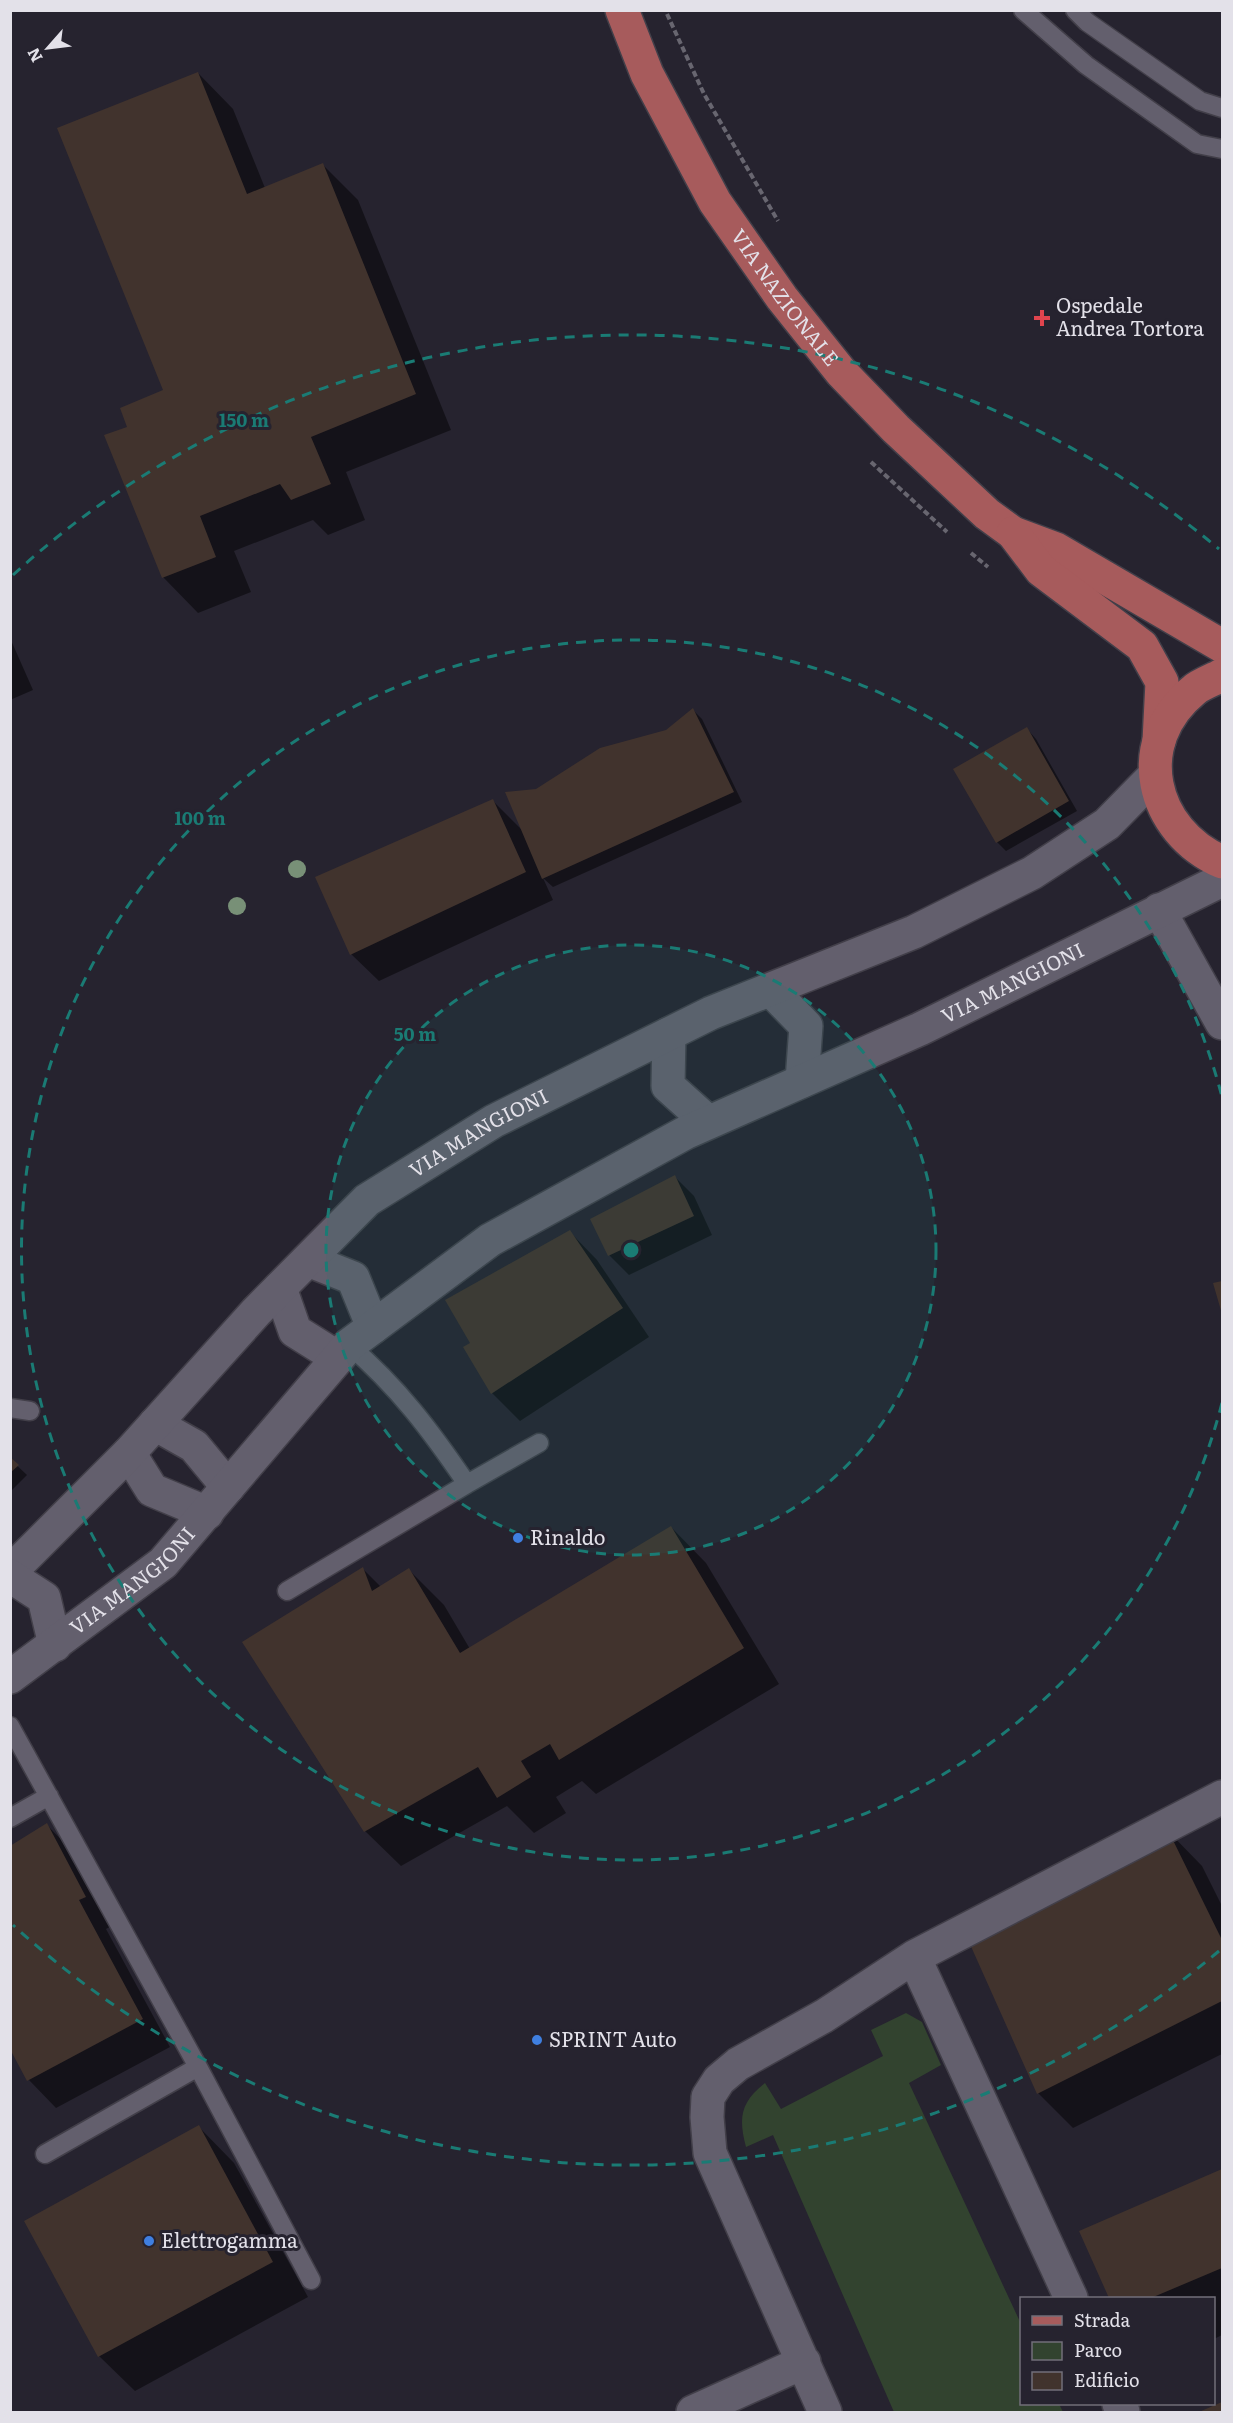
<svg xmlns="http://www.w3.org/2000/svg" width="1233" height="2423" font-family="Literata,serif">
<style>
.green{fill:#32432f}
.shadow{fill:#0007}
.building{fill:#41332d}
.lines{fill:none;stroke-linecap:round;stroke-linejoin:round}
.lane-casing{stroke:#423f49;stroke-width:21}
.street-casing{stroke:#423f49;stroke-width:36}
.secondary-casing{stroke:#423f49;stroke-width:36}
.primary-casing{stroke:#423f49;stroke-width:36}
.path{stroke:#686670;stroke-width:4;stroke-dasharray:6 3;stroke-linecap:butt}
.lane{stroke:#635f6d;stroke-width:18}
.street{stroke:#635f6d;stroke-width:33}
.secondary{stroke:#635f6d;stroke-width:33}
.primary{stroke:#a75b5c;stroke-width:33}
.tree{fill:#789077}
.ring{fill:none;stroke:#1a7b74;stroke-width:3;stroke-dasharray:10 8}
.health-dot{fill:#e0444e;stroke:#26232f;stroke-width:2}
.shop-dot{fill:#3f7fe0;stroke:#26232f;stroke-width:2}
.labels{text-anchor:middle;stroke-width:6;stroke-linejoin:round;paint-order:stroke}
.street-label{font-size:20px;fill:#e3e1e9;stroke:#26232f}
.poi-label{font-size:20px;fill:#e3e1e9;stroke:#26232f;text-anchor:start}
.centre{fill:#1a7b74;stroke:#26232f;stroke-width:3}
.ring-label{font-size:18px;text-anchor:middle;font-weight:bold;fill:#1a7b74;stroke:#26232f;stroke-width:6;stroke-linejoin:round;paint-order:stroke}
</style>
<rect width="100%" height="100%" fill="#26232f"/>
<!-- green -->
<path class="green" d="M906,2013L922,2022L941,2065L909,2083L1021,2324L1022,2404H1059L1063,2412H894L773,2135L746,2147C738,2117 741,2102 765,2083L781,2109L883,2056L871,2030Z"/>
<!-- shadow -->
<path class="shadow" d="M198,73L233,109L265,188L323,165L358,200L451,430L346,472L365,520L328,535L313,520L234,551L251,592L198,613L163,577L129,428L165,391Z
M10,638L33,690L10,700Z
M693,710L702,719L742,802L553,887L543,878L553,900L379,981L351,954L493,801L523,831L666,732Z
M1027,729L1036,739L1077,811L1006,851L997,842Z
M675,1177L694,1196L712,1235L629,1275L610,1256L592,1220Z
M570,1232L597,1260L649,1337L520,1421L492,1393L465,1348L472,1343Z
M10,1459L27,1475L10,1492Z
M671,1527L706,1563L779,1684L596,1794L582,1781L556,1797L566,1813L534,1833L507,1806L401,1866L365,1831L363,1569L381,1587L409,1570L444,1605L470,1649Z
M47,1825L74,1853L113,1925L106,1929L170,2047L56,2108L29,2080Z
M1167,1830L1202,1866L1222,1906V2054L1073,2128L1038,2093Z
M199,2127L234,2163L308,2297L135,2391L99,2356Z
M1222,2171V2335L1214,2339V2298H1110L1081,2232Z"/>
<!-- building -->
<path class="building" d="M198,72L247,194L323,163L416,394L311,437L331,484L291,500L280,484L200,516L216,557L162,578L104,435L127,427L120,408L163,390L57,128Z
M693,708L734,792L542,879L505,792L536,789L600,748L666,730Z
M1027,727L1069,801L996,843L953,769Z
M493,799L526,872L350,955L315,877Z
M675,1175L694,1216L608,1256L590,1219Z
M570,1230L623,1308L491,1394L463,1347L470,1343L445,1300Z
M1222,1281V1314L1213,1283Z
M10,1457L19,1465L10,1473Z
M671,1526L744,1648L559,1760L550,1744L521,1761L531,1777L497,1798L478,1767L364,1832L242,1642L363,1567L372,1591L409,1568L460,1653Z
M47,1823L86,1897L79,1900L143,2019L27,2081L10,2049V1846Z
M1167,1828L1222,1940V2001L1037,2094L965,1933Z
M199,2125L273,2262L98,2357L24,2221Z
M1222,2169V2268L1151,2298H1109L1079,2231Z
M1222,2402V2412H1199Z"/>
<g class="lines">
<defs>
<path id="lane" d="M1023,10L1086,65L1197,144L1222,149
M1075,10L1087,22L1200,101L1222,108
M10,1408L30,1411
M467,1484L539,1443
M287,1591L467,1484C431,1431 398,1387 349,1345
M10,1726L198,2067L45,2154
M10,1818L49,1796
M198,2067L311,2280"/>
<path id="street" d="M1159,910L1222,1023
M914,1957L1222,1797
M1119,2404L1123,2412
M693,2412L804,2362
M825,2412L710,2153L707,2117L708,2097L719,2080L738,2064L824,2016L914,1957L1071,2298"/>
<g id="secondary">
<path d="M771,990L806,1026L802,1081"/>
<path d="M669,1034L668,1086L708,1122"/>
<path d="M308,1260L353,1278L373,1327"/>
<path d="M280,1288L295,1331L338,1358"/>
<path d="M155,1424L194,1446L228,1487"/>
<path d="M129,1453L152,1490L207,1513"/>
<path id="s1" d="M10,1572L129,1453L256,1312L367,1200L494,1121L711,1013L914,932L1032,873L1107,824L1155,775"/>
<path d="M10,1576L44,1598L55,1645"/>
<path id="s2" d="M10,1677L163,1563L349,1345L490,1240L685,1133L920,1029L1222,880"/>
</g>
<g id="primary">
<path id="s3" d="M622,10L647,74L715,202L782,298L841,372L896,429L987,514L1013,533L1056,549L1222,646"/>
<path d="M1013,533L1041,570L1142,646L1162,682L1159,741"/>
<path d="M1222,675C1213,680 1201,684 1194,690C1129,743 1151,831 1222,862"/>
</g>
</defs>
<!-- lane casing -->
<use href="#lane" class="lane-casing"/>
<!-- street casing -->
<use href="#street" class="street-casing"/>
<!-- secondary casing -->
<use href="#secondary" class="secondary-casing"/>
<!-- primary casing -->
<use href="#primary" class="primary-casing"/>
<!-- path -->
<path class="path" d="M667,14L704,94L778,221
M871,462L947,532
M971,553L988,567"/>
<!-- lane -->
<use href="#lane" class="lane"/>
<!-- street -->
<use href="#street" class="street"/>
<!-- secondary -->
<use href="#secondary" class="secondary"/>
<!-- primary -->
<use href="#primary" class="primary"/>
</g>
<!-- trees -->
<g class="tree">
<circle cx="297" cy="869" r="9"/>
<circle cx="237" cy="906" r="9"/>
</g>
<!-- distance rings -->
<circle cx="631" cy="1250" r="305" fill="#1a7b74" fill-opacity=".12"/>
<g class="ring">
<circle cx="631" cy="1250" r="305"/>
<path d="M1222 1403A610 610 0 1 1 1222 1097"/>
<path d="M1219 1951A915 915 0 0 1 13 1925M13 575A915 915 0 0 1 1219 549"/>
</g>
<!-- markers -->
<path class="health-dot" d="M1039 309h6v6h6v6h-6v6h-6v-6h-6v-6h6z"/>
<g class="shop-dot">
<circle cx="518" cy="1538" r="6"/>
<circle cx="537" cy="2040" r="6"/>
<circle cx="149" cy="2241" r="6"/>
</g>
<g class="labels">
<!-- street labels -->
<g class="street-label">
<text dy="7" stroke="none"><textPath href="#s3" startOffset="332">VIA NAZIONALE</textPath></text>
<text dy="7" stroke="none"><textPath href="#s2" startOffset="1236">VIA MANGIONI</textPath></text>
<text dy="7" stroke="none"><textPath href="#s1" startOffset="646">VIA MANGIONI</textPath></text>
<text dy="7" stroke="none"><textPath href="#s2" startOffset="156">VIA MANGIONI</textPath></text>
</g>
<!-- poi labels -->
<g class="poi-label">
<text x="1056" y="313">Ospedale<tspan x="1056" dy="23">Andrea Tortora</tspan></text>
<text x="530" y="1545">Rinaldo</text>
<text x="549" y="2047">SPRINT Auto</text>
<text x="161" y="2248">Elettrogamma</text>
</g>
</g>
<circle cx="631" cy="1250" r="9" class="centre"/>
<g class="ring-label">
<text x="244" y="427">150 m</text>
<text x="200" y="825">100 m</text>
<text x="415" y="1041">50 m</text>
</g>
<!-- border -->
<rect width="1233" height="2423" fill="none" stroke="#e3e1e9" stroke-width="24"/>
<!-- legend -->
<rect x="1020" y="2297" width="195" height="108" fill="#26232f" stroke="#726f79" stroke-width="1.5"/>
<rect x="1032" y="2316" width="30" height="9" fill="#a75b5c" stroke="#726f79" stroke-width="1.5"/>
<text x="1074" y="2327" font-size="18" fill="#e3e1e9">Strada</text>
<rect x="1032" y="2342" width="30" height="18" fill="#32432f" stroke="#726f79" stroke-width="1.5"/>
<text x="1074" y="2357" font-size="18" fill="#e3e1e9">Parco</text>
<rect x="1032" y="2372" width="30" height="18" fill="#41332d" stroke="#726f79" stroke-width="1.5"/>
<text x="1074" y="2387" font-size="18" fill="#e3e1e9">Edificio</text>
<!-- north arrow -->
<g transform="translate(48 48) rotate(242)" stroke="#26232f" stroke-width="4.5" paint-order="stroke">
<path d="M0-4.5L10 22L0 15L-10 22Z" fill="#e3e1e9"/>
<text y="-9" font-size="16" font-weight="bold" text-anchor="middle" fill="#e3e1e9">N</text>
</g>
</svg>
